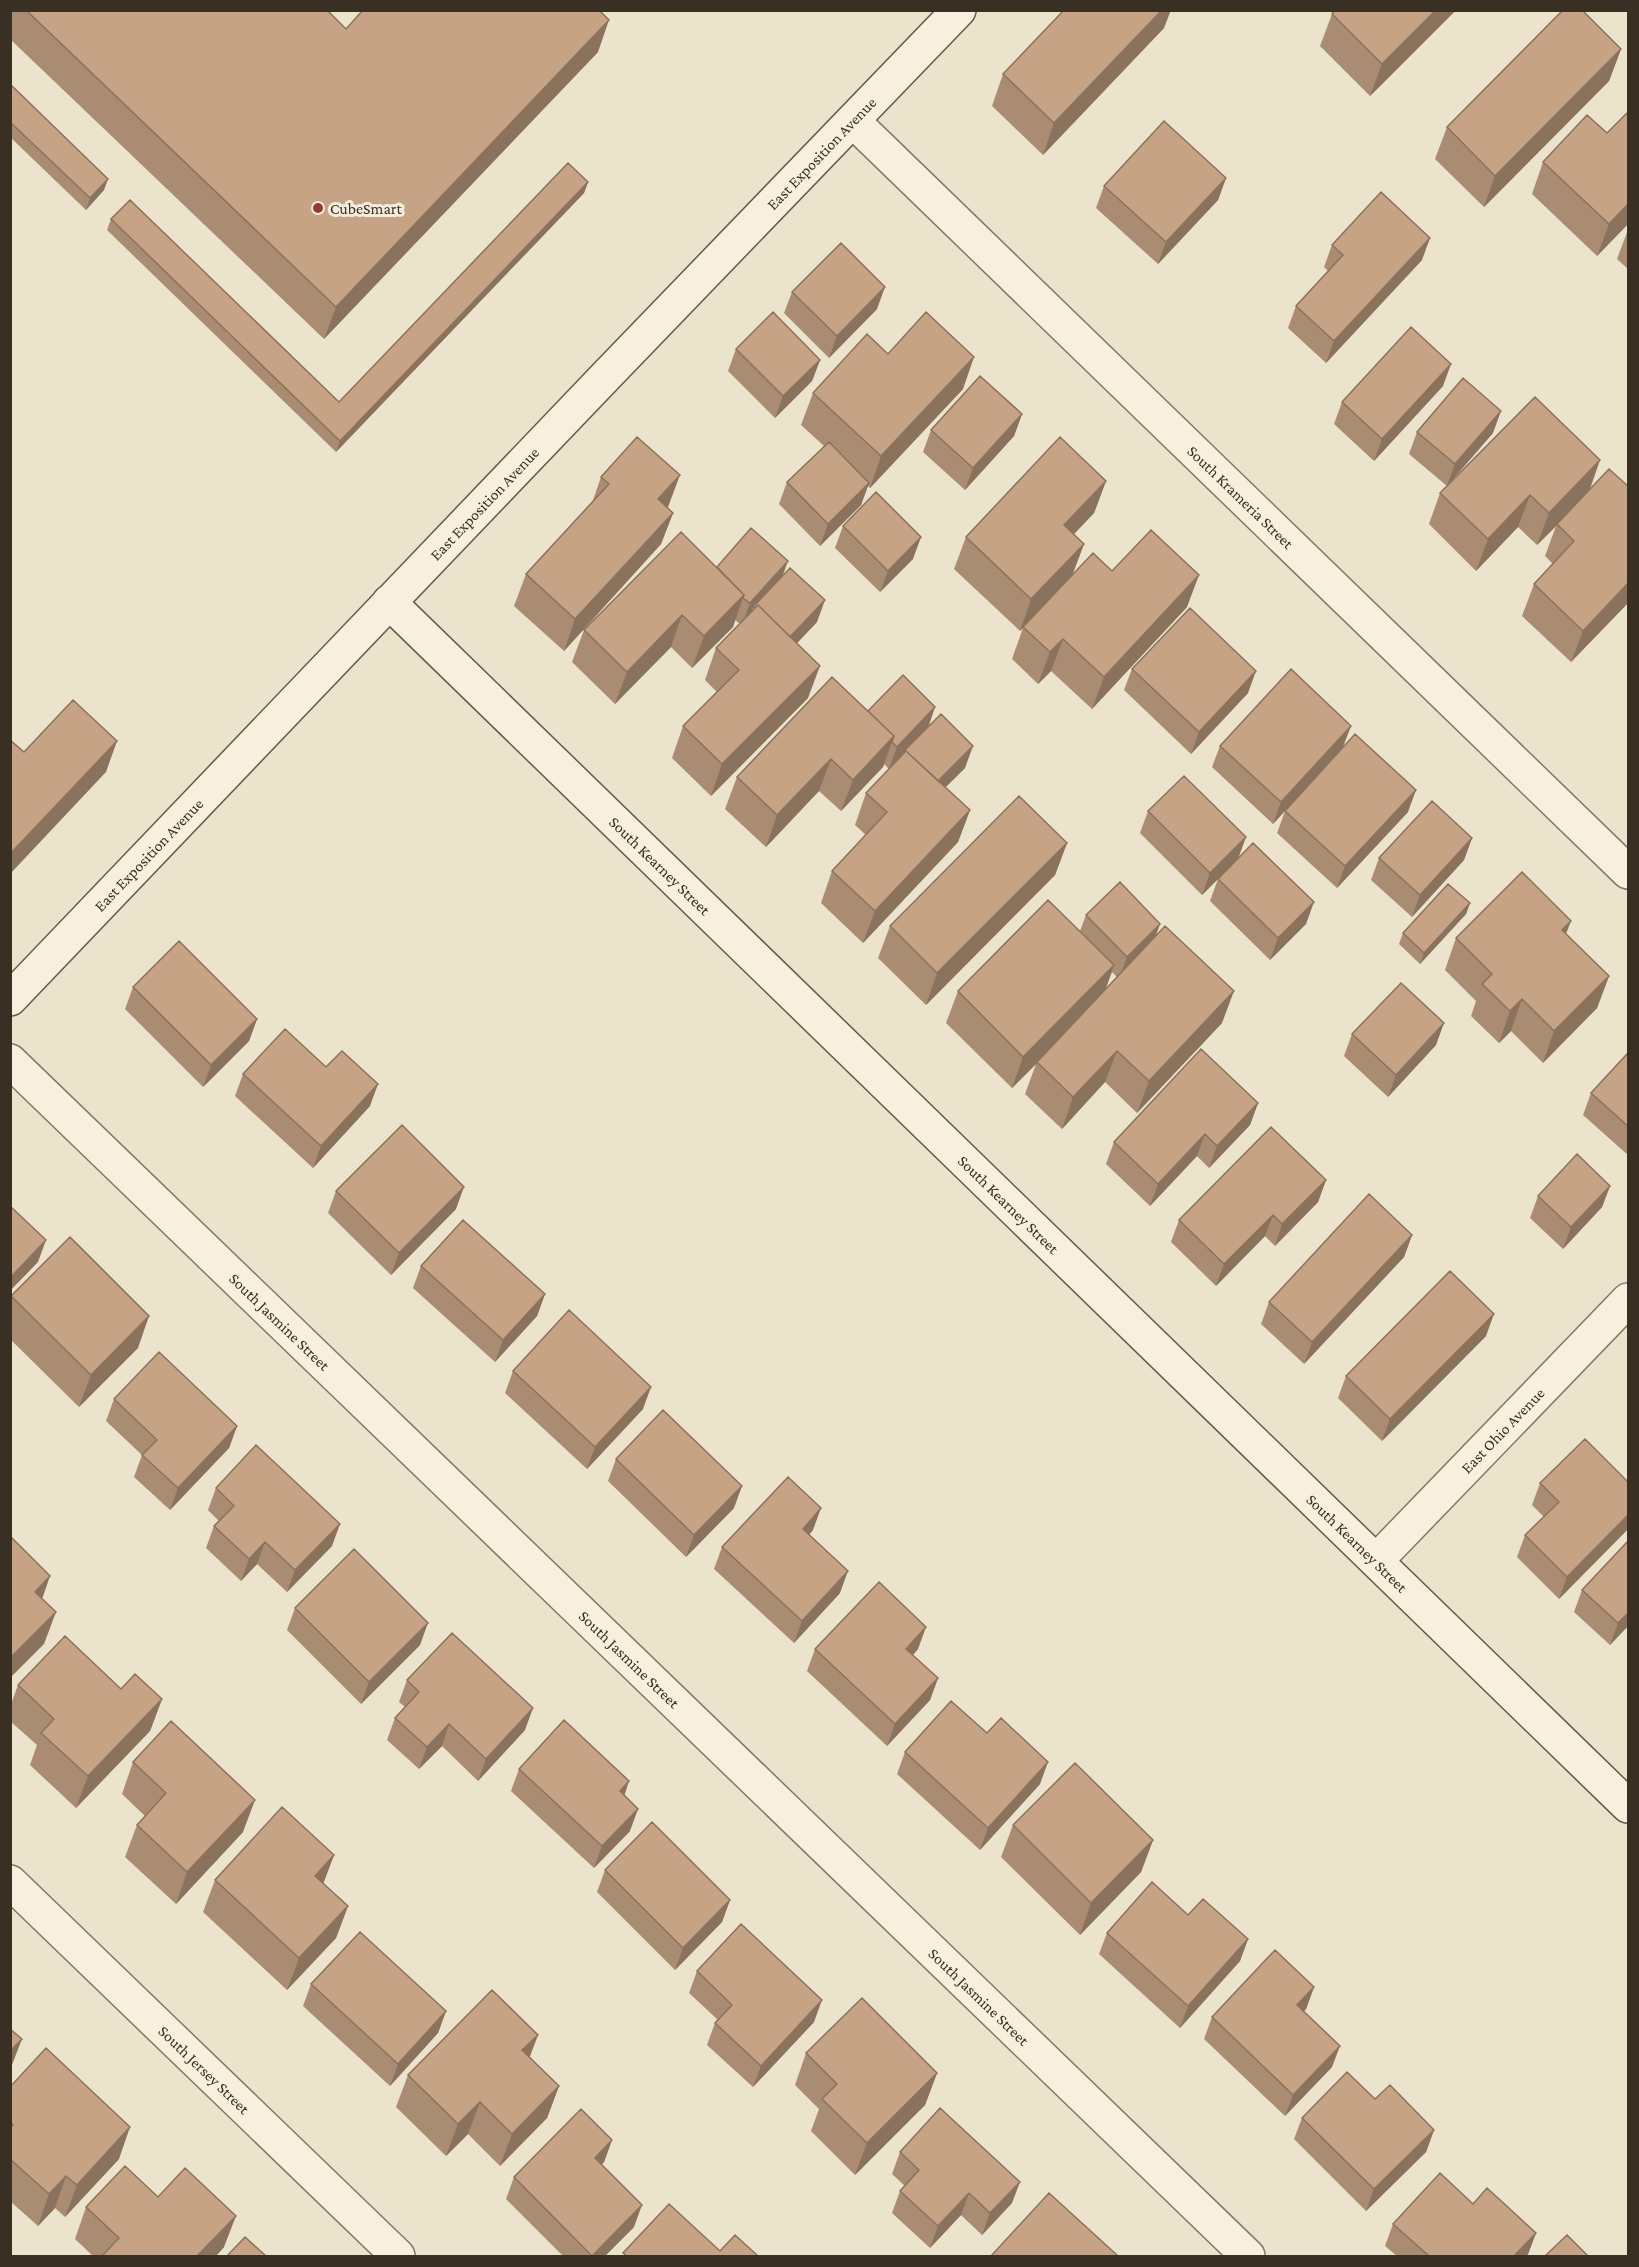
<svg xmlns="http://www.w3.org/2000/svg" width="1639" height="2267" font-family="'Crimson Pro',serif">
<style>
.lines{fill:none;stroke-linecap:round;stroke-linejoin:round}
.street-casing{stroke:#877761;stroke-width:36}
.secondary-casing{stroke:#695844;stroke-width:36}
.street{stroke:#f7f0de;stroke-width:33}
.secondary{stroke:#f7f0de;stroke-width:33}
.wall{fill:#aa8c72;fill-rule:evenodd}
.shaded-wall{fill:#8b725d}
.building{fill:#c6a385;stroke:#8b725d;stroke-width:1.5}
.poi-dot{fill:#913a36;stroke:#f3eddb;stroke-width:2}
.labels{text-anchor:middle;stroke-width:6;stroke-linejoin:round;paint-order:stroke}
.street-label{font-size:16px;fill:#392f23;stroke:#f3eddb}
.poi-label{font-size:16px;fill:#392f23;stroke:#f3eddb;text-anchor:start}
</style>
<rect width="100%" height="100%" fill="#ebe3cc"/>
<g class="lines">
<defs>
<g id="street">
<path id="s1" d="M853,121L1628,872"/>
<path id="s2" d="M10,1061L1248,2256"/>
<path id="s3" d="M1376,1561L1628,1300"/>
<path id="s4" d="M10,1882L398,2256"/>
</g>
<g id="secondary">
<path id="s5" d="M389,602L1628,1806"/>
<path id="s6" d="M10,999L606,376L959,10"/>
</g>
</defs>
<!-- street casing -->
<use href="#street" class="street-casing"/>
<!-- secondary casing -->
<use href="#secondary" class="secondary-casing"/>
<!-- street -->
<use href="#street" class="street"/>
<!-- secondary -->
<use href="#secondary" class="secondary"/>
</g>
<!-- wall -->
<path class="wall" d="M10,10H327L346,29L598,52L324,339L10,39Z
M1335,10H1456L1370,96L1320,46L1332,14Z
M1164,28L1043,155L992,106L1003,74Z
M1621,49L1609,81L1484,207L1435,159L1447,127Z
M10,84L104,190L86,210L10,137Z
M1629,111V223L1597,256L1532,194L1543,162L1607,133Z
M1226,178L1218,200L1158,264L1096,208L1104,186Z
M588,182L584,193L336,452L107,230L111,219L339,402Z
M1629,227V270L1617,259Z
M1332,245L1422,260L1326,363L1288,328L1296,306L1328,271L1324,267Z
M792,292L877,309L829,358L784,313Z
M736,349L820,360L812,381L775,418L728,371Z
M888,354L963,389L870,488L868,486L861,505L820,546L779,504L787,482L824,446L801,425L813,393Z
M1443,386L1374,461L1334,424L1342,402Z
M1022,414L1014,436L965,490L923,452L931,430Z
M1417,432L1493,433L1447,486L1590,489L1629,487V602L1571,662L1522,616L1534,584L1553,564L1545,556L1556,526L1537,545L1518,527L1476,571L1429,524L1440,493L1447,486L1409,454Z
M601,477L668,507L667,508L673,513L661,544L564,651L514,606L526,574L592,503Z
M1106,481L1094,513L1074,534L1084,544L1072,575L1112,571L1187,607L1092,709L1051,671L1038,684L1012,659L1023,628L1020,631L954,569L966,537Z
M843,526L913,559L880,592L835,548Z
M717,567L783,576L817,622L797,643L808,698L711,796L672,758L683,726L717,692L705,680L716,648L740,624L735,620L733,627L692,668L671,647L615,704L572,662L584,630Z
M1132,669L1248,693L1191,754L1124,690Z
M935,707L929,726L965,768L945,787L970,810L958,842L863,943L821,903L832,871L866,835L855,825L866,793L889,769L884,764L883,767L841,811L819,791L766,847L725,809L737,777L868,711Z
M1220,746L1343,747L1273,824L1212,767Z
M1148,811L1238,858L1306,924L1270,960L1210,901L1218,879L1221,876L1202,895L1140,833Z
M1285,811L1408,812L1337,888L1277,833Z
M1472,838L1464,860L1412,917L1371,880L1379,858Z
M1067,843L1055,875L926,1005L878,958L890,926Z
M1470,903L1466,914L1420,964L1399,944L1403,933Z
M1086,915L1160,924L1155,937L1222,1023L1137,1113L1105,1082L1062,1129L1025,1094L1036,1064L1012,1088L946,1023L958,991L1080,931ZM1112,972L1117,977L1105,990Z
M1566,934L1609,976L1597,1008L1543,1063L1511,1031L1499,1043L1471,1016L1476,1001L1445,970L1456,938Z
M133,987L257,1019L249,1041L203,1087L125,1009Z
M1352,1034L1436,1045L1388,1097L1344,1056Z
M1629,1055V1156L1583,1115L1591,1093Z
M326,1067L370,1106L313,1168L235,1096L243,1074Z
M1258,1103L1250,1125L1209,1168L1197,1156L1150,1206L1106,1164L1114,1142Z
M1326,1180L1318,1202L1275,1246L1265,1236L1216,1286L1171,1242L1179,1220Z
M1610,1186L1602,1207L1563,1249L1530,1218L1538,1196Z
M336,1191L456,1209L391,1275L328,1213Z
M1412,1235L1404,1257L1304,1364L1261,1324L1269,1302Z
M421,1266L545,1294L537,1316L495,1362L413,1288Z
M11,1296L138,1348L79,1407L10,1339Z
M1486,1336L1382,1441L1338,1398L1346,1376Z
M513,1371L643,1409L587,1469L505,1393Z
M114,1399L237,1426L229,1448L170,1510L134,1477L142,1455L106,1421Z
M616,1459L734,1508L686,1557L608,1481Z
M1540,1483H1629V1528L1559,1599L1517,1557L1525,1535L1544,1517L1532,1505Z
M216,1488L332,1546L287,1592L257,1564L241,1581L206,1548L214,1526L219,1521L208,1510Z
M813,1530L809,1535L840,1593L794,1643L714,1569L722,1547Z
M1629,1540V1625L1610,1645L1574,1612L1582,1590Z
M295,1608L420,1645L361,1704L287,1630Z
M815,1649H918L913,1655L938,1678L930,1700L887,1746L807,1671Z
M407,1680L525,1730L478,1781L442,1746L419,1769L387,1740L395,1718L405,1707L399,1702Z
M18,1685L162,1699L150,1731L76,1808L30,1765L37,1745L10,1721V1707Z
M905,1752L1040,1784L980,1850L897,1774Z
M133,1762L243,1832L176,1904L125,1857L137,1825L145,1816L122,1794Z
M519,1769L624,1796L630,1831L594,1868L511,1791Z
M1013,1825L1153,1840L1141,1872L1080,1935L1001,1857Z
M334,1855L323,1883L348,1906L336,1938L287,1990L203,1912L215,1880Z
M605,1870L730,1900L722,1922L675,1970L597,1892Z
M1107,1933L1248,1939L1240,1961L1180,2028L1099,1954Z
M697,1971L814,2022L753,2087L707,2045L715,2023L718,2020L689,1993Z
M311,1984L446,2011L438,2033L390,2086L303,2006Z
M1314,1987L1306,2009L1304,2011L1332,2067L1285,2116L1204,2039L1212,2017Z
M806,2053L937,2073L925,2105L855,2175L811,2131L819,2109L795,2085Z
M530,2057L559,2086L547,2118L500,2166L468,2134L446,2156L396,2107L408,2075Z
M10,2087L119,2159L65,2217L55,2208L38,2226L10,2201Z
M1375,2099L1434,2130L1426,2152L1366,2211L1294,2139L1302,2118Z
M612,2140L604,2162L601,2165L634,2227L605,2256H563L506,2199L514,2177Z
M900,2152L1012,2203L982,2235L961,2215L930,2248L892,2213L900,2191L905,2186L892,2174Z
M158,2197L224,2247L216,2256H93L75,2239L86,2207Z
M1473,2204L1536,2233L1528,2254L1526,2256H1397L1385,2246L1393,2224Z"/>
<!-- shaded-wall -->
<path class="shaded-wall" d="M1162,10H1171L1164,28L1043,155L1054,123Z
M1436,10H1456L1370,96L1382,64Z
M609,20L598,52L324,339L336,307Z
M1621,49L1609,81L1484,207L1495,176Z
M1226,178L1218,200L1158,264L1166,242Z
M108,179L104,190L86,210L90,198Z
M588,182L584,193L336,452L340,441Z
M1629,203V223L1597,256L1609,224Z
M1430,238L1422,260L1326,363L1334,341Z
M885,287L877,309L829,358L837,336Z
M974,357L963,389L870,488L881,456Z
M820,360L812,381L775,418L783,396Z
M1451,364L1443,386L1374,461L1382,439Z
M1501,411L1493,433L1447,486L1455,464Z
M1022,414L1014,436L965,490L973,468Z
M1600,460L1589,492L1557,524L1556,526L1537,545L1549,513Z
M680,475L668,507L647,531L658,499Z
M1106,481L1094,513L1052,557L1064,525Z
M869,483L861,505L820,546L828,524Z
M1530,495L1518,527L1476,571L1488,539Z
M673,513L661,544L564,651L575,619Z
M921,537L913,559L880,592L888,571Z
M1084,544L1072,576L1020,631L1031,599Z
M788,561L780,583L753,607L750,616L742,625L750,603Z
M1199,575L1187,607L1092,709L1104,677Z
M1629,582V602L1571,662L1583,631Z
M744,595L733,627L692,668L704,636Z
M825,600L817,622L780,661L788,639Z
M682,615L671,647L615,704L627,672Z
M1063,639L1051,671L1038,684L1050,652Z
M820,666L808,698L711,796L722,764Z
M1256,671L1248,693L1191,754L1199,732Z
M935,707L927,729L903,752L901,756L889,769L897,747Z
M1351,726L1343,747L1273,824L1281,802Z
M894,736L883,767L841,811L853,780Z
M117,741L106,772L10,874V854Z
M973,746L965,768L927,806L935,784Z
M831,759L819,791L766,847L777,815Z
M1416,790L1408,812L1337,888L1345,866Z
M970,810L958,842L863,943L875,911Z
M1246,837L1238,859L1202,895L1210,873Z
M1472,838L1464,860L1412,917L1420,895Z
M1067,843L1055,875L926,1005L937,973Z
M1314,902L1306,924L1270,960L1278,938Z
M1470,903L1466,914L1420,964L1424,953Z
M1571,921L1559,952L1562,930Z
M1160,924L1152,946L1119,979L1127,957Z
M1114,965L1103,997L1012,1088L1023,1057Z
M1609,976L1597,1008L1543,1063L1554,1031Z
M1234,991L1222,1023L1137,1113L1149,1081Z
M1522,999L1511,1031L1499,1043L1510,1011Z
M257,1019L249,1041L203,1087L211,1065Z
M1444,1023L1436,1045L1388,1097L1396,1075Z
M1117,1051L1105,1082L1062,1129L1073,1097Z
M378,1084L370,1106L313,1168L321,1146Z
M1258,1103L1250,1125L1209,1168L1217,1146Z
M1205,1134L1197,1156L1150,1206L1158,1184Z
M1326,1180L1318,1202L1275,1246L1282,1224Z
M1610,1186L1602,1207L1563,1249L1571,1227Z
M464,1187L456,1209L391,1275L399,1253Z
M1273,1215L1265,1236L1216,1286L1224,1264Z
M1412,1235L1404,1257L1304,1364L1312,1342Z
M46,1240L38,1262L10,1291V1278Z
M545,1294L537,1316L495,1362L503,1340Z
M1494,1314L1486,1336L1382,1441L1390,1419Z
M149,1316L138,1348L79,1407L91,1375Z
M651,1387L643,1409L587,1469L595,1447Z
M237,1426L229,1448L170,1510L178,1488Z
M742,1486L734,1508L686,1557L694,1535Z
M821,1508L813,1530L795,1550L803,1529Z
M1629,1514V1528L1559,1599L1567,1577Z
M340,1524L332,1546L287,1592L295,1570Z
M265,1542L257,1564L241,1581L249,1559Z
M848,1571L840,1593L794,1643L802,1621Z
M50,1576L39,1608L35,1592Z
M56,1612L44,1644L10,1678V1658Z
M1629,1612V1625L1610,1645L1618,1623Z
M428,1623L420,1645L361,1704L369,1682Z
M926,1627L918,1649L898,1671L906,1649Z
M938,1678L930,1700L887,1746L895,1724Z
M162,1699L150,1731L76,1808L88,1776Z
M533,1708L525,1730L478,1781L486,1759Z
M449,1724L442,1746L419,1769L427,1747Z
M1048,1762L1040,1784L980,1850L988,1828Z
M629,1781L622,1803L620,1791Z
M255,1800L243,1832L176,1904L187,1872Z
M638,1809L630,1831L594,1868L602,1846Z
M1153,1840L1141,1872L1080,1935L1091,1903Z
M334,1855L322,1887L315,1876Z
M730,1900L722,1922L675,1970L683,1948Z
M348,1906L336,1938L287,1990L299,1958Z
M1248,1939L1240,1961L1180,2028L1188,2006Z
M1314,1987L1306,2009L1289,2027L1297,2005Z
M822,2000L814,2022L753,2087L761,2066Z
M446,2011L438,2033L390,2086L398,2064Z
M538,2035L526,2067L522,2050Z
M22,2039L10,2070V2051Z
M1340,2046L1332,2067L1285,2116L1293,2095Z
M937,2073L925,2105L855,2175L867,2143Z
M559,2086L547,2118L500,2166L512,2134Z
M480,2102L468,2134L446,2156L458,2124Z
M130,2127L119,2159L65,2217L77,2185Z
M1434,2130L1426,2152L1366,2211L1374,2189Z
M612,2140L604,2162L587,2180L595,2158Z
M66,2176L55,2208L38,2226L49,2194Z
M1020,2182L1012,2203L982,2235L990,2213Z
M969,2193L961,2215L930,2248L938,2226Z
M642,2205L634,2227L605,2256H592Z
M236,2216L224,2247L216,2256H197Z
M1536,2233L1528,2254L1526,2256H1514Z"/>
<!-- building -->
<path class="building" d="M26,10H327L346,29L363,10H599L609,20L336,307Z
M1064,10H1162L1054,123L1003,74Z
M1335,10H1436L1382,64L1332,14Z
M1563,10H1582L1621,49L1495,176L1447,127Z
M10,84L108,179L90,198L10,122Z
M1629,111V203L1609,224L1543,162L1587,115L1607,133Z
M1164,121L1226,178L1166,242L1104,186Z
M568,163L588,182L340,441L111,219L130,200L339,402Z
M1381,192L1430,238L1334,341L1296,306L1343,255L1332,245Z
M841,243L885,287L837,336L792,292Z
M773,312L820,360L783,396L736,349Z
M926,312L974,357L881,456L813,393L867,334L888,354Z
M1411,327L1451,364L1382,439L1342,402Z
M980,376L1022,414L973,468L931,430Z
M1463,378L1501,411L1455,464L1417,432Z
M1535,397L1600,460L1549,513L1530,495L1488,539L1440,493Z
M637,437L680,475L658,499L673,513L575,619L526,574L609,484L601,477Z
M1060,437L1106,481L1064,525L1084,544L1031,599L966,537Z
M829,442L869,483L828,524L787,482Z
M1609,469L1629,487V582L1583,631L1534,584L1574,541L1557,524Z
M876,492L921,537L888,571L843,526Z
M751,528L788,561L750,603L743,598L744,595L717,567Z
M1151,530L1199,575L1104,677L1063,639L1050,652L1023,627L1093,553L1112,571Z
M681,532L744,595L704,636L682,615L627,672L584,630Z
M790,568L825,600L790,637L758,605L755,608L753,607Z
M758,605L820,666L722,764L683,726L739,670L716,648Z
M1190,608L1256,671L1199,732L1132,669Z
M1291,669L1351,726L1281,802L1220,746Z
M903,675L935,707L897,747L892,742L894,736L868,711Z
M832,677L894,736L853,780L831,759L777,815L737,777Z
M73,700L117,741L10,854V740L24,752Z
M941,714L973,746L938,781L906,751L904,753L903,752Z
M1355,734L1416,790L1345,866L1285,811Z
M906,751L970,810L875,911L832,871L887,812L866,793Z
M1184,776L1246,837L1210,873L1148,811Z
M1019,796L1067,843L937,973L890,926Z
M1432,801L1472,838L1420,895L1379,858Z
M1253,843L1314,902L1278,938L1218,879Z
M1522,872L1571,921L1562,930L1609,976L1554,1031L1522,999L1510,1011L1482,984L1492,974L1456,938Z
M1120,882L1160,924L1127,957L1086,915Z
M1448,884L1470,903L1424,953L1403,933Z
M1048,900L1114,965L1023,1057L958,991Z
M1165,926L1234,991L1149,1081L1117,1051L1073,1097L1037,1062Z
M179,941L257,1019L211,1065L133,987Z
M1401,983L1444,1023L1396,1075L1352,1034Z
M285,1029L326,1067L342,1051L378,1084L321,1146L243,1074Z
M1201,1049L1258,1103L1217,1146L1205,1134L1158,1184L1114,1142Z
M1627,1054L1629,1055V1127L1591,1093Z
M402,1125L464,1187L399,1253L336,1191Z
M1271,1127L1326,1180L1282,1224L1273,1215L1224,1264L1179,1220Z
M1577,1154L1610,1186L1571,1227L1538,1196Z
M1369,1194L1412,1235L1312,1342L1269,1302Z
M10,1206L46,1240L10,1278Z
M463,1220L545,1294L503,1340L421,1266Z
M70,1237L149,1316L91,1375L11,1296Z
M1450,1271L1494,1314L1390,1419L1346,1376Z
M569,1310L651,1387L595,1447L513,1371Z
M159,1352L237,1426L178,1488L142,1455L157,1440L114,1399Z
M663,1410L742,1486L694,1535L616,1459Z
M1585,1439L1629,1483V1514L1567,1577L1525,1535L1559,1502L1540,1483Z
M256,1445L340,1524L295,1570L265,1542L249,1559L214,1526L234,1506L216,1488Z
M788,1477L821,1508L803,1529L848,1571L802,1621L722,1547Z
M10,1536L50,1576L35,1592L56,1612L10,1658Z
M1629,1540V1612L1618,1623L1582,1590Z
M354,1549L428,1623L369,1682L295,1608Z
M879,1582L926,1627L906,1649L938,1678L895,1724L815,1649Z
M452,1633L533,1708L486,1759L449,1724L427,1747L395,1718L419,1692L407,1680Z
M65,1636L121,1689L135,1674L162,1699L88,1776L41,1733L54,1719L18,1685Z
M951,1701L987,1733L1001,1718L1048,1762L988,1828L905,1752Z
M564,1720L629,1781L620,1791L638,1809L602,1846L519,1769Z
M171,1721L255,1800L187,1872L137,1825L166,1793L133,1762Z
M1075,1763L1153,1840L1091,1903L1013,1825Z
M282,1807L334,1855L315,1876L348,1906L299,1958L215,1880Z
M652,1822L730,1900L683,1948L605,1870Z
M1152,1882L1188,1915L1203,1899L1248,1939L1188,2006L1107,1933Z
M741,1924L822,2000L761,2066L715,2023L732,2005L697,1971Z
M360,1932L446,2011L398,2064L311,1984Z
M1275,1950L1314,1987L1297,2005L1340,2046L1293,2095L1212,2017Z
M492,1990L538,2035L522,2050L559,2086L512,2134L480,2102L458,2124L408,2075Z
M862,1998L937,2073L867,2143L822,2099L837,2084L806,2053Z
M10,2029L22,2039L10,2051Z
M46,2048L130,2127L77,2185L66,2176L49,2194L10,2159V2128L13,2125L10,2122V2087Z
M1347,2072L1375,2099L1390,2085L1434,2130L1374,2189L1302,2118Z
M940,2108L1020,2182L990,2213L969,2193L938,2226L900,2191L919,2170L900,2152Z
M581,2109L612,2140L595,2158L642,2205L592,2256L514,2177Z
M125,2166L158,2197L185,2168L236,2216L197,2256H102L119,2238L86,2207Z
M1440,2173L1473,2204L1487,2188L1536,2233L1514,2256H1429L1393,2224Z
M1049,2193L1118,2256H991Z
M669,2204L720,2251L735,2235L758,2256H627L623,2253Z
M1567,2235L1588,2256H1545Z
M245,2237L266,2256H227Z"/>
<!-- markers -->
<circle class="poi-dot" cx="318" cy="208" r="6"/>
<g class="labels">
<!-- street labels -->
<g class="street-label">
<text dy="6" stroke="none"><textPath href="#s6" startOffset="1172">East Exposition Avenue</textPath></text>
<text dy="6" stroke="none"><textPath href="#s1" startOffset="540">South Krameria Street</textPath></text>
<text dy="6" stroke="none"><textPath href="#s6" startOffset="686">East Exposition Avenue</textPath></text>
<text dy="6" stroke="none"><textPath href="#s6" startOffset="200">East Exposition Avenue</textPath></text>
<text dy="6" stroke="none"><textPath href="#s5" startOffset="378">South Kearney Street</textPath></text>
<text dy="6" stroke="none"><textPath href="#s5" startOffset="864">South Kearney Street</textPath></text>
<text dy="6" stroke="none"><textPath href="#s2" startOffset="375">South Jasmine Street</textPath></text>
<text dy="6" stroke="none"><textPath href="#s3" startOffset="182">East Ohio Avenue</textPath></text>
<text dy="6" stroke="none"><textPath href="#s5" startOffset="1350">South Kearney Street</textPath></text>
<text dy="6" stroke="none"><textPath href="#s2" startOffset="861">South Jasmine Street</textPath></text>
<text dy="6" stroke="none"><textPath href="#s2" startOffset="1347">South Jasmine Street</textPath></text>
<text dy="6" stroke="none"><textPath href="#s4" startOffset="270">South Jersey Street</textPath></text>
</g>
<!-- poi labels -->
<g class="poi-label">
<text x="330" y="214">CubeSmart</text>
</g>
</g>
<!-- border -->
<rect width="1639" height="2267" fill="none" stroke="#392f23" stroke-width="24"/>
</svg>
